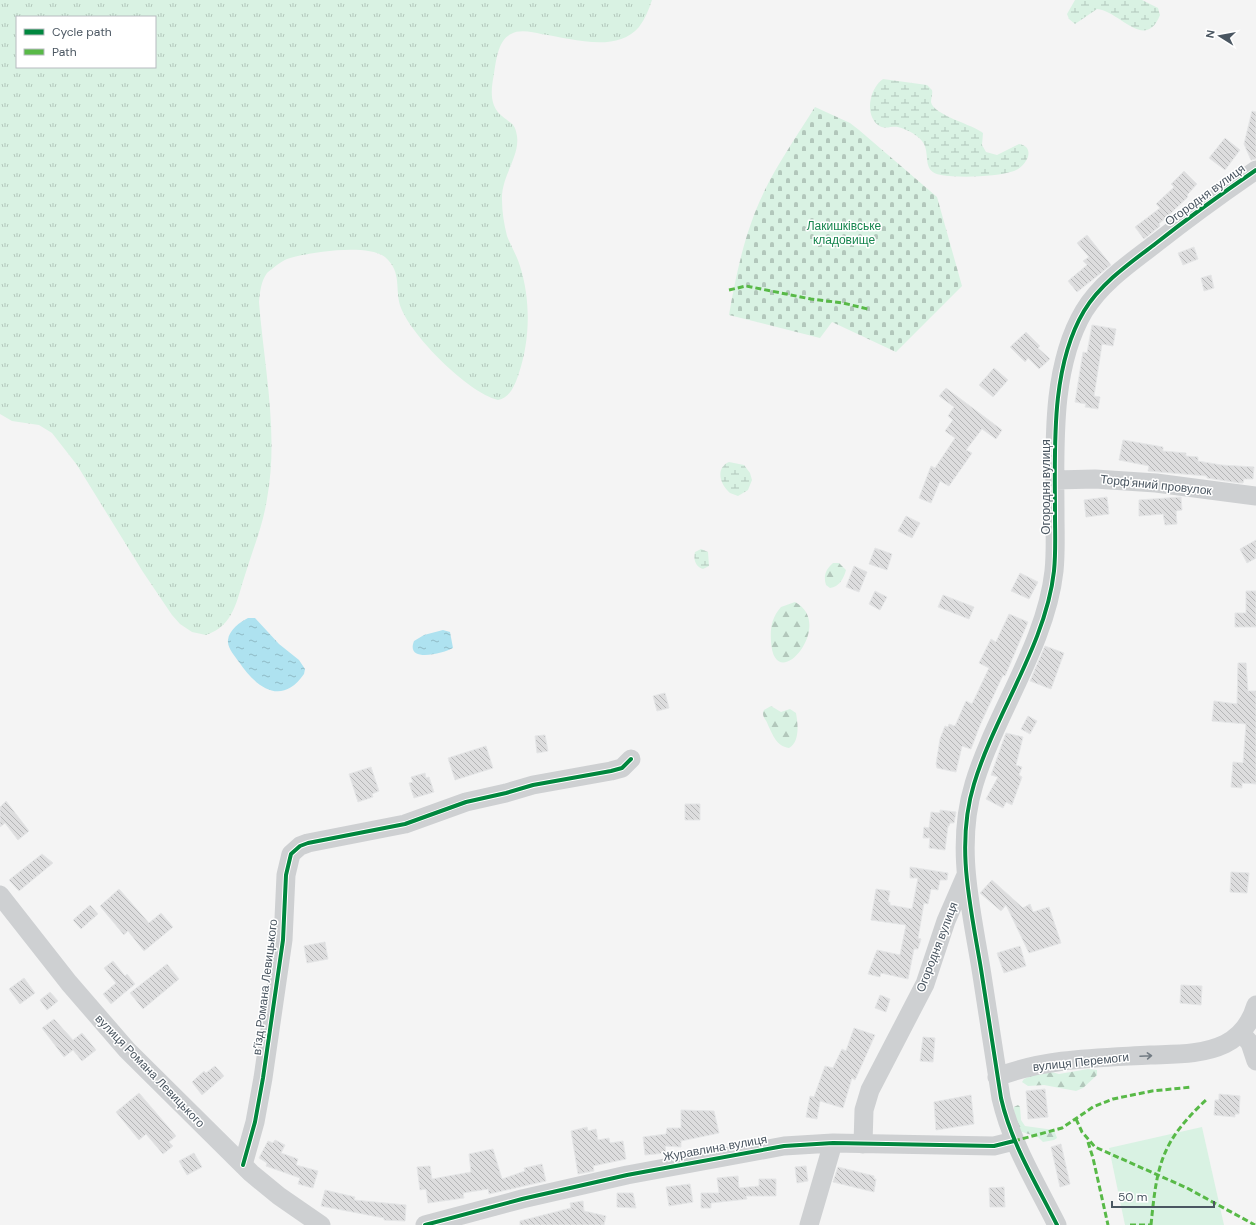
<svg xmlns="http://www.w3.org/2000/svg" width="1256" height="1225" font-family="'DM Sans',sans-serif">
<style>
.grass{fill:url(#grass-tufts);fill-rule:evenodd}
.forest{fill:url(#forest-firs)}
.wetland{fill:url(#wetland-marsh)}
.cemetery{fill:url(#cemetery-stones)}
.park{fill:#d9f2e3}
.water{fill:url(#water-ripples)}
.building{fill:url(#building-back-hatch);stroke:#e5e6e7}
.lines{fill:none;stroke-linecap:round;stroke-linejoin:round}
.minor{stroke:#ced0d2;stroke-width:19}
.quiet{stroke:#58b947;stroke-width:3;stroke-dasharray:6 3;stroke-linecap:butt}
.cycleway-casing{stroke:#fff;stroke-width:6}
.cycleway{stroke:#00873e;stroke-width:4}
.oneway{stroke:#727b83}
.labels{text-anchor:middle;stroke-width:3;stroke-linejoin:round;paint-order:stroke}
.street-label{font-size:12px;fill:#4a5661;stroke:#fff}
.park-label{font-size:12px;fill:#17864f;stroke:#fff}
</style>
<defs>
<pattern id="grass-tufts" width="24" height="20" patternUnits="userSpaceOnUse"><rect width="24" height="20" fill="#d9f2e3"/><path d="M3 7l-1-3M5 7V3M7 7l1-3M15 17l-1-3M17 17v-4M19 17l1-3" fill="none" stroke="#b2c7bb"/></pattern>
<pattern id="forest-firs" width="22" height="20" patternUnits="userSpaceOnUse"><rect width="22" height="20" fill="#d9f2e3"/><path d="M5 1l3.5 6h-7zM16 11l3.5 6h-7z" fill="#b2c7bb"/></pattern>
<pattern id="wetland-marsh" width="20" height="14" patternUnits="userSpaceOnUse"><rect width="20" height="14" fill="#d9f2e3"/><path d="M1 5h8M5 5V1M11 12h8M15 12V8" fill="none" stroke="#b2c7bb"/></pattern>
<pattern id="cemetery-stones" width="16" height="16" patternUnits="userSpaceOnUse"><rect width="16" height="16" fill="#d9f2e3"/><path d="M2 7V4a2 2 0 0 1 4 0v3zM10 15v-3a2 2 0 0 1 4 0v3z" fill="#b2c7bb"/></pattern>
<pattern id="water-ripples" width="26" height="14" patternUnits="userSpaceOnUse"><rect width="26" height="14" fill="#aee2f0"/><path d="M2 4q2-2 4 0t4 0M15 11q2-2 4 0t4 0" fill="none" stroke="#90bac6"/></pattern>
<pattern id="building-back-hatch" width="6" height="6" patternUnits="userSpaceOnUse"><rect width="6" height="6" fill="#ddddde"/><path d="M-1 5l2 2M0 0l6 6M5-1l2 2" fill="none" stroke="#b5b6b7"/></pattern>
</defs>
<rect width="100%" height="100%" fill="#f4f4f4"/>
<!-- grass -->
<path class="grass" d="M0,0H652C649,9 645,19 639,27C616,54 571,38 541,34C533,32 519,29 511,34C498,40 496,61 494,74C491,89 489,106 502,116C511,124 515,123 517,136C520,157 501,176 502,200C502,212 504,224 507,236C511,246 517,256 520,266C531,301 530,340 519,373C515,385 510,398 498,400C467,392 412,336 401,308C394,289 403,273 385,257C368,243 307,252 287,259C280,262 273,268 267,273C261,281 260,292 259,302C264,367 279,433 267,499C263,525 253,549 245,575C237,599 234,626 206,635L192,632L180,624L172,615L143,572L77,465L52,433L39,425L12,421L0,414ZM17,17H155V67H17Z"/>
<!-- forest -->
<path class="forest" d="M833,563H839L846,570C844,578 839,587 830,588L826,585C823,576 826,569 833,563Z
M795,602C837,624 774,699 771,641C770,628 772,617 781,607Z
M771,706L781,712L790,709L796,713C798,724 800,742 789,748C776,746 773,735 768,725C766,718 761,717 764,710Z
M1088,1069L1097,1070V1075L1083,1088L1076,1091L1044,1085L1028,1086L1022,1082L1024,1079L1035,1074L1048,1071L1059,1074Z
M1018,1105L1020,1107L1021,1120L1025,1126L1054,1130L1057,1138L1054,1140L1043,1142L1038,1137L1019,1131L1014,1111V1107Z"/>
<!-- wetland -->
<path class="wetland" d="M1075,0H1142L1158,8L1160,15C1145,52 1120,11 1097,9L1075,24L1069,19L1067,14Z
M883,79L927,85L932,90C933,94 931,98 931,102C933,115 974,125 983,133L982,145L986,152L997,155L1019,144C1037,147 1026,167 1014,171C997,177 959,178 941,175C922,172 930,156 924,144C920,136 907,129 898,127C891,126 884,130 878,125C864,114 870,88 883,79Z
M729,462L744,465L750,473L752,480L748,490L738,496L730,493C720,485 715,468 729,462Z
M701,549L708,552L709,566L703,569C696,567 693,560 695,552Z"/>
<!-- cemetery -->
<path class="cemetery" d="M815,107L850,123L859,130L937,197L962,286L896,352L832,322L820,338L729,315C736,274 745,232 763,194C777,164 797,136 815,107Z"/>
<!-- park -->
<path class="park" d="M1202,1127L1224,1225H1125L1109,1148Z"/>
<!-- water -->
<path class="water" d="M248,618H255L279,644L299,660L305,669L304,674C281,707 256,687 239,662C235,656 227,648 228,640C229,630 240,622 248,618Z
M443,630L450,632L453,648C444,653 405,664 414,641L424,635Z"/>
<!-- building -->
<path class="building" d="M1252,111L1256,112V159L1251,160L1244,144Z
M1225,138L1240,150L1225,170L1209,158Z
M1184,171L1197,184L1187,195L1188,197L1159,224L1160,226L1144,239L1135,227L1160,208L1156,204L1174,187L1171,184Z
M1087,235L1111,265L1077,292L1068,281L1087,265L1083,261L1089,257L1077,243Z
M1194,247L1198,259L1183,265L1178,253Z
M1211,275L1214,288L1204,291L1201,278Z
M1092,325L1116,329L1113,346L1102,344L1094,396L1100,397L1098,409L1085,407L1086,404L1075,402L1083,352L1087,353Z
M1026,332L1040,346L1038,348L1050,359L1039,369L1028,358L1025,362L1010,347Z
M994,368L1008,380L993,397L979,385Z
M946,388L1002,430L996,439L982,429L966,450L972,453L949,486L940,481L931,503L919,498L931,466L935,468L955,438L945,431L953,420L948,416L954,407L939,396Z
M1123,440L1163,447V451L1186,453V456L1198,457V461L1221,465L1254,467L1253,479H1244L1243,483H1239L1207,478V476L1148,471L1149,466L1119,460Z
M1107,497L1109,514L1086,517L1084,500Z
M1181,497L1182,510L1176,511L1177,524L1165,525L1163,514L1139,516V500Z
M906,516L920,523L912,538L898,531Z
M1256,540V558L1247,563L1240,549Z
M875,548L892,554L887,570L869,564Z
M854,566L867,572L859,592L846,587Z
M1020,573L1038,582L1029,599L1011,591Z
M875,591L887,597L880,610L869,604Z
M1246,591H1256V627H1235V613H1246Z
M943,595L974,607L969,619L938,607Z
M1009,614L1028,622L1005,676L1003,675L980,725L971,749L962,746L956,772L937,768L936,764L940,739L945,726L948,727L949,724L955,726L966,701L972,704L989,668L979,663L991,639L996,642Z
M1045,646L1064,653L1051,689L1030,681Z
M1238,663H1246L1248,691H1256V784L1242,783V788L1231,787L1233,762L1243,763L1246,724L1212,721L1214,701L1237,704Z
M665,693L669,708L657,711L653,696Z
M1028,716L1037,721L1030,734L1021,729Z
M1006,733L1023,737L1016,765L1022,767L1019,775L1022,777L1012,805L1006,802L1003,808L986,799L998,777L991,775Z
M545,735L548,751L537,753L535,736Z
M486,746L493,768L455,780L448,758Z
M371,767L379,791L372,794L373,797L358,802L349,774Z
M425,773L426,778L429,777L434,792L414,798L409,783L413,782L411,777Z
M6,801L29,831L18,840L5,823L0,827V807Z
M685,804H700V820H685Z
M940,810L956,812L954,823H950L949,826H948L945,850L929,848L930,838H923L924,827L929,828L931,812L940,813Z
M42,854L53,863L19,891L9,880Z
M910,867L948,873L947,880H940L938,890L931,889L928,904L924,903L918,938L921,939L918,949H914L908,979L881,973L880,977L868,974L877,950L900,955L906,925L871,920L876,889L890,891L888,902H890V905L912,909L918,878H910Z
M1231,872L1249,873L1247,893L1230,892Z
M992,880L1023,908L1030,904L1033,912L1049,907L1061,943L1029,953L1006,905L1001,911L980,893Z
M119,889L149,923L161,913L173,927L144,951L128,931L124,935L100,906Z
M90,905L98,914L81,929L73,920Z
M325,942L328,959L307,963L304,946Z
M1020,946L1026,966L1004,973L997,953Z
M113,961L125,976L127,974L135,984L111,1004L103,994L116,983L104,968Z
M167,964L179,979L143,1009L130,993Z
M24,978L35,993L20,1004L9,989Z
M1181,985L1202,986L1201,1005L1180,1003Z
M50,992L58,1001L47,1010L40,1000Z
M880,995L890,999L886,1012L875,1008Z
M54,1019L73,1040L82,1033L96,1050L82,1061L73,1050L64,1057L42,1028Z
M854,1028L875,1035L855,1080L852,1078L843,1108L820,1101L817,1119L806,1117L810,1096L814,1097L825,1066L833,1068L842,1049L846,1051Z
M923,1037L935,1038L933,1062L920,1061Z
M215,1066L224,1076L202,1095L192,1082L204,1071L206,1073Z
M1045,1089L1048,1117L1028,1119L1026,1091Z
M139,1093L176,1136L169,1142L173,1146L163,1154L146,1134L139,1140L116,1112Z
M1219,1094L1240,1096L1239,1114H1235V1117L1214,1115L1215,1100H1219Z
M971,1095L974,1124L936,1130L934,1102Z
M681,1110L714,1111L719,1133L681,1141V1147L665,1146L666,1153L645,1155L643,1137L666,1134L667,1128H681Z
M587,1127L588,1131L596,1129L598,1140L609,1138L610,1143L623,1141L626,1159L593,1166L594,1171L578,1174L571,1131Z
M275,1140L285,1145L281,1153L298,1159L296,1165L318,1171L313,1188L298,1184L300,1178L266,1166L267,1163L259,1158L268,1141L273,1143Z
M1061,1144L1070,1184L1060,1187L1051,1147Z
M493,1149L502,1179L525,1171L524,1168L542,1164L546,1181L489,1194L488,1189L463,1193L464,1198L428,1203L426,1189L420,1190L417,1167L430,1166L432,1179L471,1172L469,1154Z
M194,1153L202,1167L187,1175L179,1161Z
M806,1166L808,1181L797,1183L795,1167Z
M838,1167L874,1176V1179H876L874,1192L833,1182Z
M738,1176L739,1188L759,1186V1179H776V1196H746L747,1199L711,1203V1208H701V1193H719L717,1178Z
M690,1184L693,1202L669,1206L666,1187Z
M1004,1187L1005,1207H990L989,1188Z
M325,1190L355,1197L354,1200L406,1205L405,1221L384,1220V1218L321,1206Z
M617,1193H633L636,1208L617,1207Z
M583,1201L584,1211L606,1216L604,1225H520V1221L571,1208L570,1203Z"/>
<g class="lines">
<!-- minor -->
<path class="minor" d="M1055,480L1095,479L1156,483L1256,496
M0,895L69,983L127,1050L251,1173L279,1196L321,1225
M1241,1033L1250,1043L1256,1061
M997,1077C1046,1058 1099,1058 1150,1055C1175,1054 1202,1055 1225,1044C1241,1036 1251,1022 1256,1005
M863,1144L864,1110L870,1090L925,984L946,921L966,875
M243,1165L255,1122L263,1078L283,940L286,875L291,854L300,846L308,843L405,824L466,802L506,793L533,785L611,771L622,768L631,759
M425,1225L522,1199L627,1175L784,1146L833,1143L994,1146L1014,1141
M809,1225L833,1143
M1057,1225C1036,1183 1011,1143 1001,1098C994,1055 988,1012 981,969C971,908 955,846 974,784C995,714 1046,644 1054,571C1056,552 1055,533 1055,514C1055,450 1050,368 1084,311C1101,283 1130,263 1155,244C1188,218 1221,194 1256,170"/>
<!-- quiet -->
<path class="quiet" d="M729,290L746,286L811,299L843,303L868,309
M1076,1119L1082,1132L1095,1147L1187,1188L1255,1225
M1014,1141L1062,1128L1093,1107L1113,1099L1152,1091L1192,1087
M1088,1142L1093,1158L1108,1225
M1130,1225H1150
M1151,1225C1157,1164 1161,1142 1207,1099"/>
<defs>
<path id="cycleway" d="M243,1165L255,1122L263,1078L283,940L286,875L291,854L300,846L308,843L405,824L466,802L506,793L533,785L611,771L622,768L631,759
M425,1225L522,1199L627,1175L784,1146L833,1143L994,1146L1014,1141
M1057,1225C1036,1183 1011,1143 1001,1098C994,1055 988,1012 981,969C971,908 955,846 974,784C995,714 1046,644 1054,571C1056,552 1055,533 1055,514C1055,450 1050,368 1084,311C1101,283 1130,263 1155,244C1188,218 1221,194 1256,170"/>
</defs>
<!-- cycleway casing -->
<use href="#cycleway" class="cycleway-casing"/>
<!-- cycleway -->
<use href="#cycleway" class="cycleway"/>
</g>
<!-- one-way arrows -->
<defs><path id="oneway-shaft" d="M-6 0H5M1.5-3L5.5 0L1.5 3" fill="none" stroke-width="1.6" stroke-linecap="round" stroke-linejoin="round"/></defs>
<use class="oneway" href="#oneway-shaft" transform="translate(1146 1056) rotate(-3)"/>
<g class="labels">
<!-- street labels -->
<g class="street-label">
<text transform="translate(1205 195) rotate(-36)" y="4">Огородня вулиця</text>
<text transform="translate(1156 485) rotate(6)" y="4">Торф'яний провулок</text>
<text transform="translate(1046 487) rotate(-90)" y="4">Огородня вулиця</text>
<text transform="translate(937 947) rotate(-69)" y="4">Огородня вулиця</text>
<text transform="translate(265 987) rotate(-83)" y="4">в’їзд Романа Левицького</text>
<text transform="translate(1081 1062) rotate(-6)" y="4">вулиця Перемоги</text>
<text transform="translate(150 1071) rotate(46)" y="4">вулиця Романа Левицького</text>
<text transform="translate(715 1148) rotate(-10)" y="4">Журавлина вулиця</text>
</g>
<!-- park labels -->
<g class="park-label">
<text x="844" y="230">Лакишківське<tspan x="844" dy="14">кладовище</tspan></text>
</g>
</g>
<!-- legend -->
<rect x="16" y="16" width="140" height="52" fill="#ffffff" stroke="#b7bbc0"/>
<rect x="24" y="29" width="20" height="6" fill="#00873e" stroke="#b7bbc0"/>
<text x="52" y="36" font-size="12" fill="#4a5661">Cycle path</text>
<rect x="24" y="49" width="20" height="6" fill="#58b947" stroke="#b7bbc0"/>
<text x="52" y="56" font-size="12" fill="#4a5661">Path</text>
<!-- north arrow -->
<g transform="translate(1220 36) rotate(281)" stroke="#ffffff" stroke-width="3" paint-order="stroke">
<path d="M0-3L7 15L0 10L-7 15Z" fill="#4a5661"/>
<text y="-6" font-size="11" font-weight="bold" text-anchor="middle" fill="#4a5661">N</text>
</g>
<!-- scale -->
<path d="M1112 1201v6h102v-6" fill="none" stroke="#4a5661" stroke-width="2"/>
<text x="1118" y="1201" font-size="12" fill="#4a5661" stroke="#ffffff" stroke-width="3" paint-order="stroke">50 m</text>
</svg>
